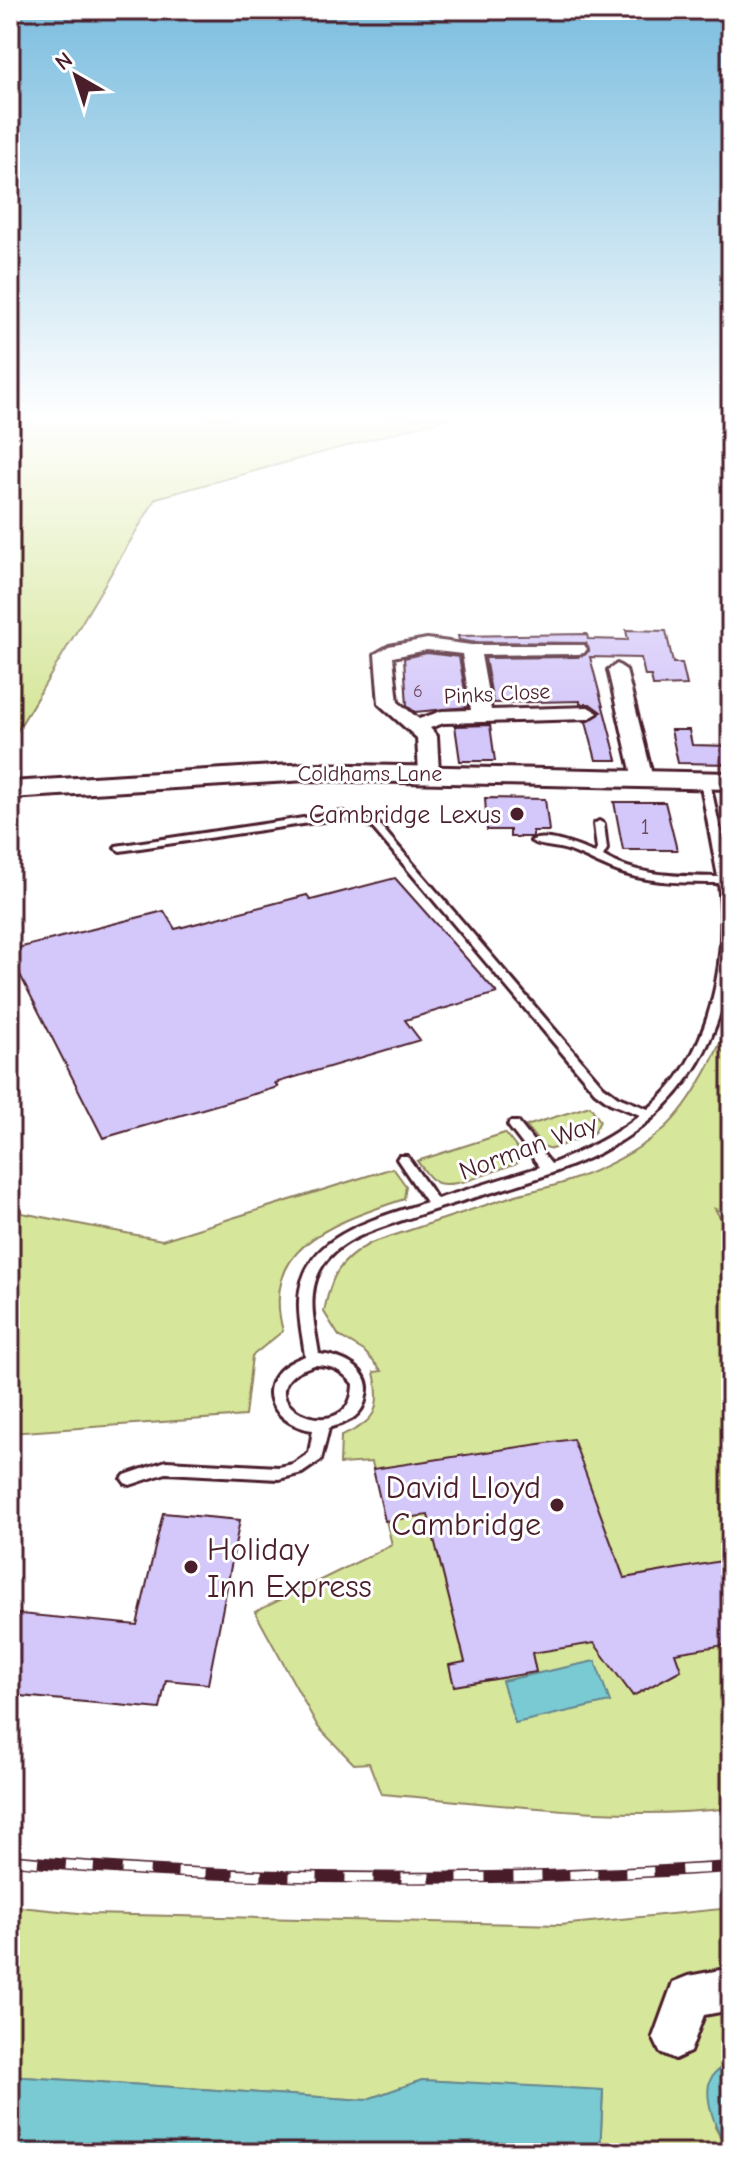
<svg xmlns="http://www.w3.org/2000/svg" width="741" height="2163" font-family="'Comic Neue',sans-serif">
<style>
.green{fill:#d6e69a;stroke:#908262;stroke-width:2}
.water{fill:#79cad2;stroke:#66868f;stroke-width:2}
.building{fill:#d4c7f9;stroke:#4a1f2b;stroke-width:2}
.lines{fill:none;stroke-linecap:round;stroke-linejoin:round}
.service-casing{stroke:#4a1f2b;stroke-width:6}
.minor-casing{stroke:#4a1f2b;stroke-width:6}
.tertiary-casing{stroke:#4a1f2b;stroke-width:6}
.service{fill:#fff;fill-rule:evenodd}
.minor{fill:#fff;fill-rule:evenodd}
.tertiary{fill:#fff;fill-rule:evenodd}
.rail-casing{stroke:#4a1f2b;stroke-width:12}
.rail{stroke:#fff;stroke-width:9;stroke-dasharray:28;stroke-linecap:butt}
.poi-dot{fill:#4a1f2b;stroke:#fff;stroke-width:3}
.labels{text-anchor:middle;stroke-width:6;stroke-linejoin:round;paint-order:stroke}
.far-number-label{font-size:18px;fill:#6c495e}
.far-street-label{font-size:22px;fill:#4a1f2b;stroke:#fff}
.number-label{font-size:22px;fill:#6c495e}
.poi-label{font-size:26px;fill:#4a1f2b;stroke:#fff;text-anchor:end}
.street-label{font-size:26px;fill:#4a1f2b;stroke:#fff}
.near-poi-label{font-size:32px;fill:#4a1f2b;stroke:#fff;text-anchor:end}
</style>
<rect width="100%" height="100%" fill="#fff"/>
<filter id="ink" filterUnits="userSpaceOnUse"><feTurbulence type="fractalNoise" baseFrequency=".0125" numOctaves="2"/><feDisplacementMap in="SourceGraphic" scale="16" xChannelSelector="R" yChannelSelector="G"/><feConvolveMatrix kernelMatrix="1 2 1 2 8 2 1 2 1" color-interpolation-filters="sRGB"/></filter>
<g filter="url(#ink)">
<!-- green -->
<path class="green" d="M10,417H452L156,498L10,743Z
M731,1012V1215L715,1209L721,1219L731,1218V1808C615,1822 496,1803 381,1794L369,1763L354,1764L318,1727L255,1612L392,1545L372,1462L340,1464L341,1436C376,1422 382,1409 374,1372L382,1371L364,1351L339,1336L324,1312C331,1276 338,1261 371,1243C419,1227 468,1211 516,1195C532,1190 548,1188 563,1183C599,1171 637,1152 665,1128C692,1103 722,1047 731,1012Z
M590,1106L600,1121L594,1133L552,1149L542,1146L526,1126Z
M505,1133L522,1155L517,1163C498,1169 457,1189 438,1183C429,1180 423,1168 417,1161Z
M393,1168L406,1186L404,1199C338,1222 259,1244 283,1331L252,1356L245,1416L10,1433V1187L22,1213L162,1240Z
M10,1906L89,1914L560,1925L731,1908V2065L724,2066L715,2127L729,2153H600L603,2091L422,2080L365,2100L10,2076Z"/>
<!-- water -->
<path class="water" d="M595,1661L610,1702L515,1723L502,1681Z
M731,2065V2153H729C717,2131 688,2072 731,2065Z
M10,2076L365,2100L422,2080L603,2090L600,2153H10Z"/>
<!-- building -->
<path class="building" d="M626,630L666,631L673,663H682L687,685L653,686L651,676H645L641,658L590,657L617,760H596L586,722L601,712L590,704H580V701L493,703L485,658L578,657L589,651L586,643L471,642L459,640L458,636L587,634L588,639L628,640Z
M427,653L459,657L468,707L415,712L407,706L404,658Z
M490,725L495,761H460L455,726Z
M671,730H689L692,745L731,746V764L678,763Z
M485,798L545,799L549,831H533V837H510V830H487Z
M614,802H665L677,850H623Z
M395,878L497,993L405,1020L420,1040L275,1083L278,1087L103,1138L10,955V950L164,911L175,929L307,895L311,900Z
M573,1439L624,1578L721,1561L731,1571V1644L675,1653L681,1670L633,1696L594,1643L532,1653L536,1672L454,1686L449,1665L465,1662L428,1515L385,1521L373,1469Z
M163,1513L240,1520L208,1684L166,1680L160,1709L10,1695V1613L137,1625Z"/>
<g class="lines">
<defs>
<path id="service" d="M705,778L710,781C717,819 727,856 731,894C741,1004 701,1102 601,1152C542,1182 475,1195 412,1217C380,1228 337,1238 320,1270C306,1296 315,1327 319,1354C341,1356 373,1369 366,1396C365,1405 360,1413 353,1418C346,1423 337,1425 329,1428L321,1460L302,1473L279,1479L166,1473L130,1485L125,1483L122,1479L125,1475L166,1461L279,1467L293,1464L309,1453L313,1430C289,1428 259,1405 274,1378C281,1366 293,1361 305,1356C303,1338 298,1319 299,1301C301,1234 375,1220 426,1202L397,1159L399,1156H407L437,1199L540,1167L510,1128L508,1125L510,1122H518L551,1164C583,1151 613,1137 640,1115L610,1103L595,1092L372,827L343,818L120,851L115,848L116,846L343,812L378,823L603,1086L618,1097L648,1109C712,1056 728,962 719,883C687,883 656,883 625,874C605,868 587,857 567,850C555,846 541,847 531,841C546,833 578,847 595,853L597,849L594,824L599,821L604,824L607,849L603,856C639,877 678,876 718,877L700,781ZM314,1365C331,1365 342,1370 353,1384C352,1450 248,1406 297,1372C302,1369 309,1367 314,1365Z"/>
<path id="minor" d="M427,639L471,645H584L587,649L584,653L578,654L481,655L491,710L588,707L598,713L588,719L444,723L430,728L437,736L439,773L436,777H422L419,773L417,738L379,704L375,654L389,646ZM427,650L462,654L471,710L442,711L419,719L398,702L393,657Z
M617,664L626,670L653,779L643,785L633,779L608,670Z
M731,1968V2010L704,2015L690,2052L675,2059L660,2052L653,2037L673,1982L688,1976Z"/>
<path id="tertiary" d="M307,764L731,773V789L307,780L10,798V782Z"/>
</defs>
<!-- service casing -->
<use href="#service" class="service-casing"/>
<!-- minor casing -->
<use href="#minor" class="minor-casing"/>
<!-- tertiary casing -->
<use href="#tertiary" class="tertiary-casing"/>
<!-- service -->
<use href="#service" class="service"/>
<!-- minor -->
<use href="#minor" class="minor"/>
<!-- tertiary -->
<use href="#tertiary" class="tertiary"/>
<defs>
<path id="rail" d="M10,1860C251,1882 490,1883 731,1867"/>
</defs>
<!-- rail casing -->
<use href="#rail" class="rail-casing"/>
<!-- rail -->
<use href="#rail" class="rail"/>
</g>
</g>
<!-- sky -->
<linearGradient id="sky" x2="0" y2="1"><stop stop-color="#7bbddf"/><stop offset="0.58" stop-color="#fff"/><stop offset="1" stop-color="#fff" stop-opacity="0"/></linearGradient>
<rect width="741" height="720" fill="url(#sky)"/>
<!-- markers -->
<g class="poi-dot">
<circle cx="517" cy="814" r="8"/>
<circle cx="557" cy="1505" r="8"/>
<circle cx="191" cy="1567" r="8"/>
</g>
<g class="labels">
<!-- far-number labels -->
<g class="far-number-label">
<text x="418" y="697">6</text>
</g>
<!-- far-street labels -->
<g class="far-street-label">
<text transform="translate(497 693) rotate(-3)" y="8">Pinks Close</text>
<text x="370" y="781">Coldhams Lane</text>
</g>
<!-- number labels -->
<g class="number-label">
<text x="645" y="834">1</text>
</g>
<!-- poi labels -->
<g class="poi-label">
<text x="501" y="823">Cambridge Lexus</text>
</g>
<!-- street labels -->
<g class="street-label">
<text transform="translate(528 1147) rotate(-20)" y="9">Norman Way</text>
</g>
<!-- near-poi labels -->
<g class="near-poi-label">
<text x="541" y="1498">David Lloyd<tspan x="541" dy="37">Cambridge</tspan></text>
<text x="207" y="1560" text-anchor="start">Holiday<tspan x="207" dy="37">Inn Express</tspan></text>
</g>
</g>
<!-- margin -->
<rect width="741" height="2163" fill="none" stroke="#fff" stroke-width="40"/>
<rect x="20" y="20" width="701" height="2123" fill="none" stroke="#4a1f2b" stroke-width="3" filter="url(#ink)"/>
<!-- north arrow -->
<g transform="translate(76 76) rotate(321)" stroke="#ffffff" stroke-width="6" paint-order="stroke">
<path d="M0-6L14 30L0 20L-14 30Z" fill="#4a1f2b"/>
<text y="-12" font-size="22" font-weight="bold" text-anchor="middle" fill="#4a1f2b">N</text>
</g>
</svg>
